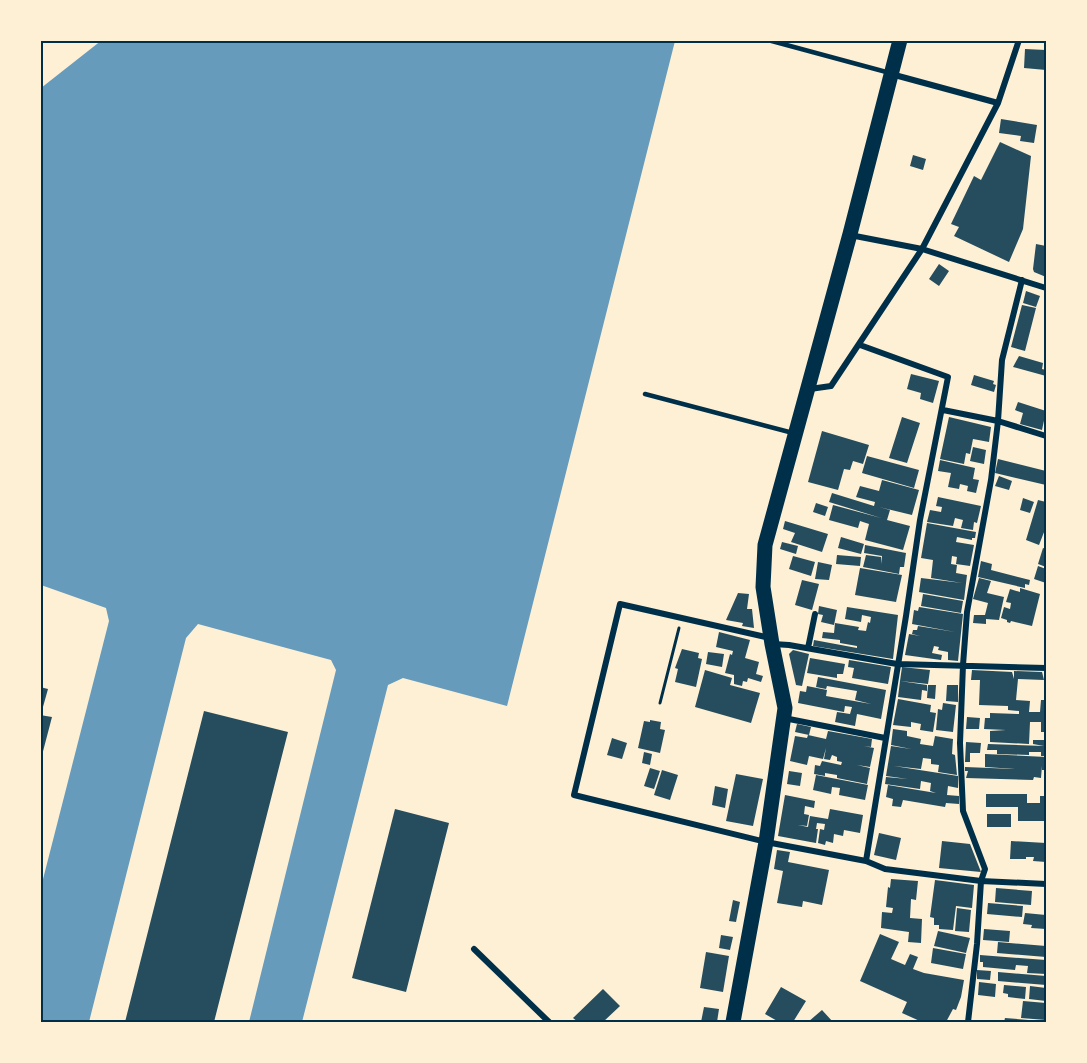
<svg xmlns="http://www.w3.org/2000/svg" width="1087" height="1063" font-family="'Fira Sans Condensed',sans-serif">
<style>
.water{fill:#669bbc}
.building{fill:#264d5e}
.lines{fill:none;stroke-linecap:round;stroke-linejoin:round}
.path{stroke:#003049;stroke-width:3}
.service{stroke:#003049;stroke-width:4.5}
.minor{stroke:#003049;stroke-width:6}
.primary{stroke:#003049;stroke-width:15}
.neatline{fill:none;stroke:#003049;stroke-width:2}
</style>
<rect width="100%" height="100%" fill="#fdf0d5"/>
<!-- water -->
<path class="water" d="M102,40L675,41L507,706L403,678L388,685L302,1022H249L336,670L331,660L198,624L186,638L89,1022H41V887L109,621L106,608L41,585V88Z"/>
<!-- building -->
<path class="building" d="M1025,49L1046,50V70L1024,68Z
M1001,119L1037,125L1034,143L1020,141L1021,136L999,133Z
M1000,142L1031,156L1023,229L1009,262L954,236L959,227L951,224L974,176L981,180Z
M913,155L926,159L923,170L910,166Z
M1036,244L1046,246V277L1034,272L1033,269Z
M939,264L949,271L939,286L929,279Z
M1026,291L1040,296L1036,307L1023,303Z
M1022,305L1036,308L1025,351L1011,347Z
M1019,356L1043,363L1042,369L1046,370V376L1013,367Z
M911,374L939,381L933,403L920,399L921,393L907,389Z
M974,375L994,381L993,384L996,385L994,392L971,385Z
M1018,402L1046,411L1042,430L1020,424L1023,413L1015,410Z
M902,417L920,423L907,463L889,458Z
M949,417L991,427L989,442L973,439L970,454L966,453L964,464L940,459Z
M822,431L869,445L863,464L853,461L850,470L844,469L838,490L808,482Z
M973,447L986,450L984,464L970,461Z
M867,456L919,470L914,488L862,473Z
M998,459L1046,471V485L995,473Z
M940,460L975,468L973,479L979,480L976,493L967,491L968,486L960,484L959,489L948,487L951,473L938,471Z
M999,476L1012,481L1009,490L995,486Z
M882,480L919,490L912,515L879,507L890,510L887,520L910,526L903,550L865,540L869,524L860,521L858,528L829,520L833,505L881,518L829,502L832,493L874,506L875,502L856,497L860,486L879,491Z
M938,497L981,506L977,523L974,522L973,530L961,528L963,520L955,518L953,526L927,522L930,510L941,512L942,507L936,506Z
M1023,498L1034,502L1030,513L1020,510Z
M1038,500L1046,502V527L1039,545L1026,540Z
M816,503L828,507L825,516L813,512Z
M785,521L828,534L822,552L791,542L795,533L783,529Z
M927,523L976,532L975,538H972V540L957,537L956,542L974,545L970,566L956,564L957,557L952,556L951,564L957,565L956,573L967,575L964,600L919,592L921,578L962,583L931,578L933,560L921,558Z
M841,537L864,544L861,554L838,548Z
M782,542L798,546L796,554L780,549Z
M865,545L906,553L904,567H900L899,574L863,567L866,555L881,557V564L882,556L864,553Z
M1043,548L1046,549V567L1038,564Z
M837,555L861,557L860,566L836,564Z
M793,556L815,562L811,576L789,569Z
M981,561L992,564L991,570L1030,580L1029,585L1025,584V588L978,577Z
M818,562L832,565L829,580L815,579Z
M1038,566L1046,569V583L1034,579Z
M860,568L902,575L896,602L855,595Z
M979,578L991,581L987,593L1004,597L999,620L986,619V624L973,623L974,615H985L988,603L973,599Z
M802,580L819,584L812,610L795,605Z
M1020,588L1040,594L1032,626L1011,621L1010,623L1007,622V620L1001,618L1004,607L1010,609L1011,603L1006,602L1010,589L1020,592Z
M738,593L749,594L747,609H752L754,628L742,626L743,623L726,620Z
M923,594L963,601L961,613L921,606Z
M819,606L837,610L834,625L821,622L823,615L818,614Z
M847,607L898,615L893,659L813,646L814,640L857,648V646L840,643V640L822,638L823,632L834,633L835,623L859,627L858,630L866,631L868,622L870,623L871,617L862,615L861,622L845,619Z
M919,607L963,614L958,661L948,660V652L938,650L939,647L934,646L932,653L942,655L941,660L905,655L909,634L920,636L912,634L913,630H917L918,626L955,632L912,624L914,610L918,611Z
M719,632L750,640L745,658L759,662L756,674L763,676L761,682L748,678L747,682L743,681L742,686L734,684V675L725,673L730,654L732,655L733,651L716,647Z
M682,649L699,653L698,658L702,659L696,687L675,682L678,669L675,668Z
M793,650L809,654L802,686L796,685L789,654Z
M708,652L724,654L722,667L706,664Z
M810,658L845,664L843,674H837V678L807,673Z
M849,660L891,667L888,684L852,678L854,668L848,667Z
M902,667L930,670L928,684L900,681Z
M705,670L732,678L730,685L760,693L751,723L695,707Z
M972,670L1012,672L1014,679V671L1042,672L1044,680L1018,679L1016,700L1030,701L1029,712H1040L1041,700H1046V732H1041V722H1030L1029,744L990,742V731L1006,730L984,729L985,718H990V713L1019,714V711L1008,710V706L979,705L980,680H971Z
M818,677L886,690L881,719L857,714L855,726L835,722L837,712L850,714L852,707L845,706L844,712L798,703L800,691L806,692L807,686L827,690L826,696L871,704L855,700L857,691L827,686L826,689L816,687Z
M900,681L927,685V691L922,690L921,700L898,697Z
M928,685H936L935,699L927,698Z
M947,685H958V702L946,701Z
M40,687L48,689L41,714H40Z
M898,699L931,705L930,712L936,713L933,732L920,730L921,724L911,722V727L893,725Z
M943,703L956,705L953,732L936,730L938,709L942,710Z
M204,711L288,732L214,1022H125Z
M40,715L52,717L41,759H40Z
M967,717L980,718L979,729H966Z
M650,720L661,722L660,729L665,730L660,753L638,748L644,721L650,722Z
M797,724L811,727L809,735L795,732Z
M893,729L907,731V736L921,739L920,744L933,746L935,736L953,739L952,754L955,755L957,775L938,772L939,765L931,764V759L923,758L921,769L894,766L958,776V788L948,786L947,795L959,796V804L946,803L945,807L903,800L901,807L892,806L893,799L886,797L888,785L936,793L930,791L931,783L921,781L920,789L885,784L886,777L908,779L886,776L891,746L911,749L891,745Z
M828,731L872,739L871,747L864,746L874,748L870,767L857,765L870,768L867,784L837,778V775L825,773V776L814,774L815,765L820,766L822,761L841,765L842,762L837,761V757L832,755L830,760L824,759L826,748L823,759L809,756L807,765L790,761L795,736L807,738L808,735L826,739Z
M612,738L627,743L622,759L607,755Z
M1033,740H1046V756H1041V752H1029V755L997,754V750H987L988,744L1044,746L1033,744Z
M966,742L981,743L980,753H970V762H965Z
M644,752L652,754L650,765L642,763Z
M985,754L1046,757V770H1042V766L1041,778L1034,777L1033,780L966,778L968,771H965V767L1015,769L985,767Z
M650,768L660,771L654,789L644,786Z
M662,770L678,775L670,800L654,795Z
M789,771L802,773L800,786L787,784Z
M736,774L763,779L753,826L726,821Z
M816,775L868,785L865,800L839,795L840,788L832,787L831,794L813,790Z
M715,786L728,789L725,808L712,805Z
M986,794H1027V803H1040V796H1046V821H1018V807H986Z
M785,795L815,801L814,808L805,806L804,814L809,815L807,826L798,825L808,827L810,816L828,819L830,809L863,815L860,833L844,830L843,836L834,834L833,843L826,841L825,845L818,843L820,829L824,830L825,824L817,823L816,829H818L816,843L778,836Z
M395,809L449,823L406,992L352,978Z
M987,814H1011V827H987Z
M879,833L901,838L896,860L874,855Z
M942,841L970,844L981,872L939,868Z
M1011,841L1046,843V862L1033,861L1034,857H1026V859H1010Z
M777,850L790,852L788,862L829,870L822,905L803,901L802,907L777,903L783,871L774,869Z
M891,879L918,881L916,900L911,899L910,918L922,919L921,943L908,942L909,932L881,928L882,912L892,913L893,908L886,907L888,887L890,888Z
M935,880L974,885L972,908L956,906L953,930L939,929V925H934V918L930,917Z
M996,888L1032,891L1031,905L995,902Z
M733,900L740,902L736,922L729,921Z
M988,903L1023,906L1022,917L987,914Z
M957,908L971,910L969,932L955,931Z
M1025,913L1046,915V929L1031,928L1032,925L1023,924Z
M984,929L1010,931L1009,942L983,940Z
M938,931L970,938L966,953L934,946Z
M880,934L899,942L891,959L905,965L910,954L918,957L913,969L924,973L964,980L961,997L956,1010L953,1009L946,1022H922L902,1013L907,1002L860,981Z
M721,935L733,937L730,950L719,948Z
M998,942L1046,946V957L997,953Z
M933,948L966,954L963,969L931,963Z
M706,952L729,956L723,992L700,988Z
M980,955L1046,960V974L1027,973L1028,966L1016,965L1015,970L983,967V962H980Z
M977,970L991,971L990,980L977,979Z
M998,972L1046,976V985L998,981Z
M979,982L996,984L995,997L978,995Z
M1004,985L1026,987L1025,999L1008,997V994L1003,993Z
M1030,986L1046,988V1001L1029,999Z
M781,987L806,1001L793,1022H779L765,1014Z
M603,989L620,1006L603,1022H578L573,1018Z
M1023,1001L1046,1003V1020L1021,1018Z
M704,1007L719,1009L717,1022H701Z
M822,1010L833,1022H808Z
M1005,1018L1041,1021V1022H1004Z"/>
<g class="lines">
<!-- path -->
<path class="path" d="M660,703L679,628"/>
<!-- service -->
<path class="service" d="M768,40L890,73
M645,394L793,433"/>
<!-- minor -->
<path class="minor" d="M891,74L998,103
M850,235L922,249L1046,288
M860,345L948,377L920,520L906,616L866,861
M810,389L831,386L922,249L998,103L1019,40
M943,410L998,421L1046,436
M770,638L620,604L574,795L766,842L866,861L885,869L981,881L1046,884
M773,644L789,645L897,664L1046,668
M808,648L815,614
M784,718L885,738
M474,949L549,1022
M968,1022L977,944L981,881L985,869L963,811L960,743L963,665L967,612L991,480L998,421L1002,360L1022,280"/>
<!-- primary -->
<path class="primary" d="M733,1022L766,842L785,708L772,644L763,587L765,545L850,234L900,40"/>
</g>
<!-- border -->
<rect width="1087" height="1063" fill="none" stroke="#fdf0d5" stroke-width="84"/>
<rect x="42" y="42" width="1003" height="979" class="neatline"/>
</svg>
